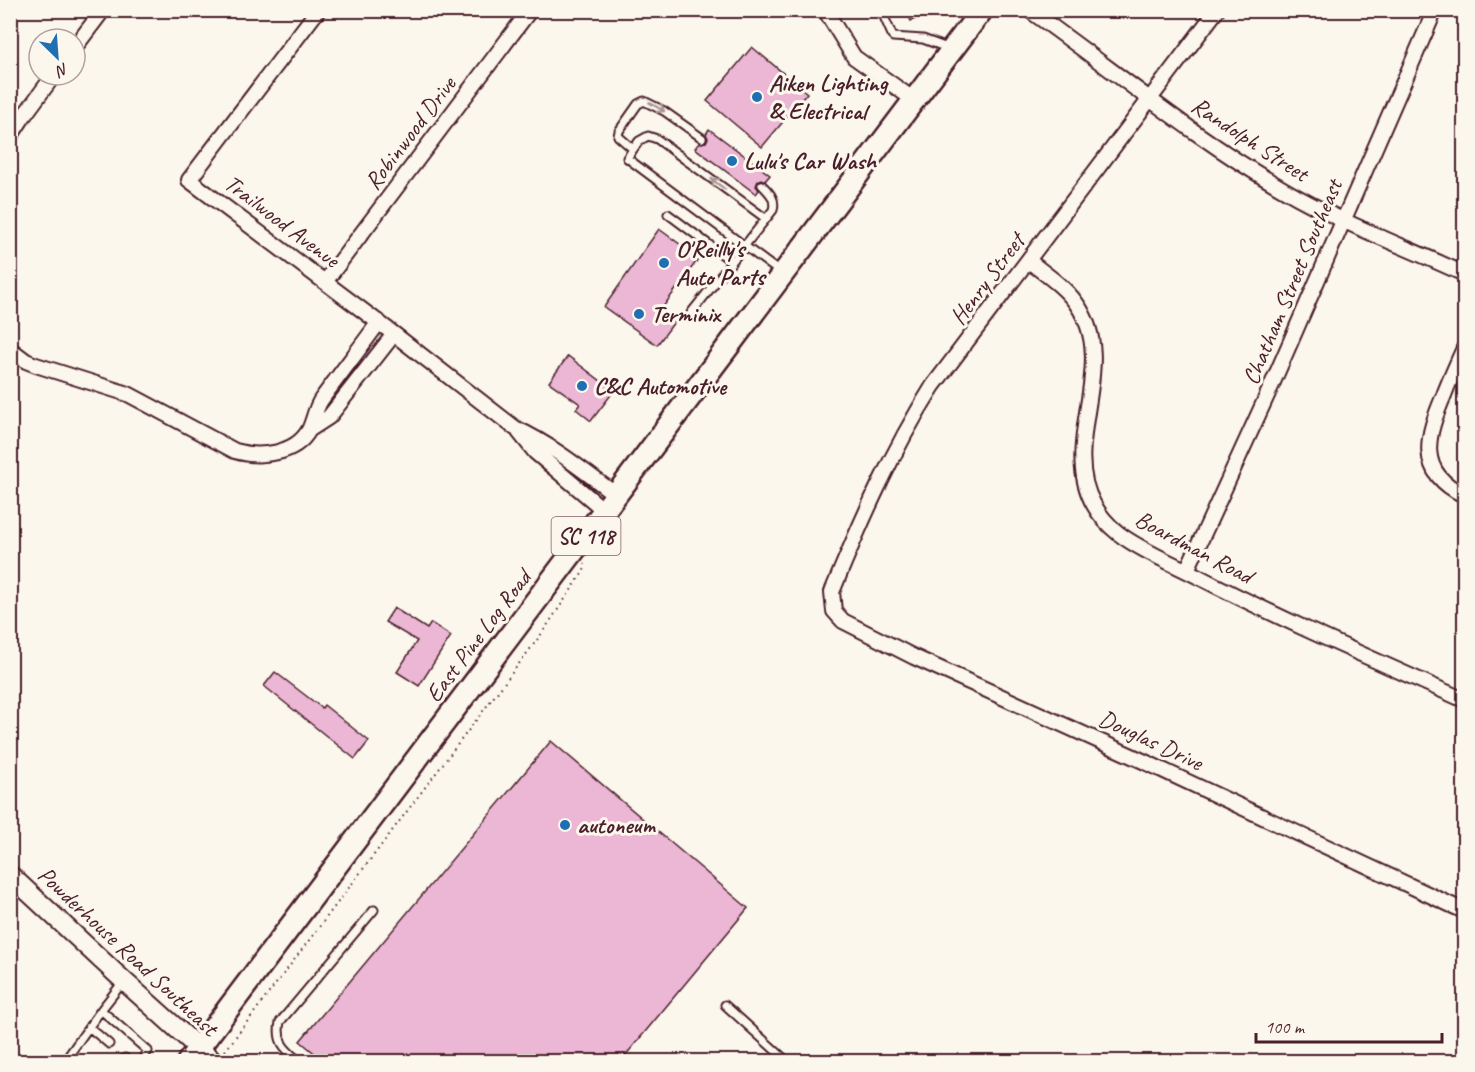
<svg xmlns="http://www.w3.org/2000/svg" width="1475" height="1072" font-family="Caveat,sans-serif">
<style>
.building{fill:#ebb7d4;stroke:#4a1f2b;stroke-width:1.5}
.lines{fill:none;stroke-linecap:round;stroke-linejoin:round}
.lane-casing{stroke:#4a1f2b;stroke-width:11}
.street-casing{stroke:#4a1f2b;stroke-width:18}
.secondary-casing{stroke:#4a1f2b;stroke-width:22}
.primary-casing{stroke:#4a1f2b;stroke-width:26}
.path{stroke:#4a1f2b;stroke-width:2;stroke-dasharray:1.5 4.5;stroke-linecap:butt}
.lane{stroke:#fbf7ec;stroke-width:7}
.street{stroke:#fbf7ec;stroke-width:14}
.secondary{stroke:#fbf7ec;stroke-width:18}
.primary{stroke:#fbf7ec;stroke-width:21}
.oneway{stroke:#ab9695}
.poi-dot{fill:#1f6fb2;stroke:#fbf7ec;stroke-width:2}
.labels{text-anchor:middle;stroke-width:6;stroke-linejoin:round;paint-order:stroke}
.shield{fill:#fbf7ec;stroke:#7f6065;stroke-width:1.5}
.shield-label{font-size:22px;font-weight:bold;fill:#4a1f2b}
.poi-label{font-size:24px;font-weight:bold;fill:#4a1f2b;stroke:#fbf7ec;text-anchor:start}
.street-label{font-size:24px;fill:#4a1f2b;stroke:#fbf7ec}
</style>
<rect width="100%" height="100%" fill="#fbf7ec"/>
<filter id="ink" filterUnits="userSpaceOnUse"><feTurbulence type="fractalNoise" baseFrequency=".0167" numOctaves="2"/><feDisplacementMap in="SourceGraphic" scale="12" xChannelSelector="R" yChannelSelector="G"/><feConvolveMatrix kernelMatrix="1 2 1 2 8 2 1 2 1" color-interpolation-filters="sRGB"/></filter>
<g filter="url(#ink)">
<!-- building -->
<path class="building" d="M906,10H935L911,21Z
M752,47L807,93L762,147L707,101Z
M709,129L770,175L765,181L761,179L758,181L756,186L759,190L756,194L695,148L699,143L706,142L708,138L706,134Z
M659,229L699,258L660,311L675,321L657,345L604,307Z
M568,356L614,391L591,421L576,409L580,404L549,382Z
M394,608L427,629L431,623L451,636L419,686L397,672L417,641L385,622Z
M275,672L322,708L324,705L369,741L355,759L264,686Z
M551,741L748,908L620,1062H325L300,1041Z"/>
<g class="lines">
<defs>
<path id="lane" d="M881,10L893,37L923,39L950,49
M633,149L618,136L619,131L638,104L644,101L664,111L702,138
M668,214L731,261
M765,218L657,139L648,136L639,141L627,158L781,273
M691,313L773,210C776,199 770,193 762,185
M123,982L101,1010L148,1051L140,1062
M725,1005L788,1062
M89,1027L109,1044
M125,1058L129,1062
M64,1062L101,1010
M300,1062C285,1049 276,1043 280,1022L374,910"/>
<path id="street" d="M318,10L189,180L394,334L515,428C552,445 584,471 616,495
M825,10L854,57L914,100
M1029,10C1114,70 1193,137 1283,189C1341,223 1404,246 1464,274
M1217,10L933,386C892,451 861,521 832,592L834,611L843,621L914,657L1143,761L1464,911
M75,47L103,10
M10,137L23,117L54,75
M1029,261C1045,274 1064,286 1076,303C1121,365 1058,442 1094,505C1100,516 1108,525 1118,533C1140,550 1172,563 1197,576C1284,621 1375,660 1464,700
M325,282L530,10
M1464,348C1457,364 1450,379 1444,395C1427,435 1415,472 1464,495
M10,349L26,361L36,365L128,394L235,451C259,458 295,455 309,430C314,420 315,409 321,400C340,374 360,348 379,322
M309,430L329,417L394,334
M519,432L535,452L605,511
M1187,570L1270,389L1435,10"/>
<path id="secondary" d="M10,875L124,981L214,1062"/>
<path id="primary" d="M188,1062L982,10"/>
</defs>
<!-- lane casing -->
<use href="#lane" class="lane-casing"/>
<!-- street casing -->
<use href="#street" class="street-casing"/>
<!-- secondary casing -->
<use href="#secondary" class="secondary-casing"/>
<!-- primary casing -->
<use href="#primary" class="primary-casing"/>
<!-- path -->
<path class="path" d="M225,1051L540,636L584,571L585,564"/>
<!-- lane -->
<use href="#lane" class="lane"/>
<!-- street -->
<use href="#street" class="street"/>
<!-- secondary -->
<use href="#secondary" class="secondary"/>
<!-- primary -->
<use href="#primary" class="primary"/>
</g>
<!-- one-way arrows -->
<defs><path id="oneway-shaft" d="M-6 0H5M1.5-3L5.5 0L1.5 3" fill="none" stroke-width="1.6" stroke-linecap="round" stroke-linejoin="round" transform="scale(1.5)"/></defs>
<g class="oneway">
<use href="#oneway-shaft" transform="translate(657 107) rotate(30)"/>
<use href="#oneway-shaft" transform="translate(718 184) rotate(-143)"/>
</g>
</g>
<!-- markers -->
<g class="poi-dot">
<circle cx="757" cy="97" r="6"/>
<circle cx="732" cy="161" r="6"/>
<circle cx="664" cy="263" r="6"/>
<circle cx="639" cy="314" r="6"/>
<circle cx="582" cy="386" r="6"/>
<circle cx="565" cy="825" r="6"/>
</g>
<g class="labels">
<!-- shield labels -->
<rect class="shield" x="551.5" y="517" width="69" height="38" rx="4.5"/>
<g class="shield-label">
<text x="586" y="544">SC 118</text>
</g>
<!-- poi labels -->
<g class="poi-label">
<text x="769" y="91">Aiken Lighting<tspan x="769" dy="28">&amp; Electrical</tspan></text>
<text x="744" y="169">Lulu's Car Wash</text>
<text x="676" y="257">O'Reilly's<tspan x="676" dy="28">Auto Parts</tspan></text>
<text x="651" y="322">Terminix</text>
<text x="594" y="394">C&amp;C Automotive</text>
<text x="577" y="833">autoneum</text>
</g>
<!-- street labels -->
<g class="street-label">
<text transform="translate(410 133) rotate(-53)" y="8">Robinwood Drive</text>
<text transform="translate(1250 139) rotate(33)" y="8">Randolph Street</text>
<text transform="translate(282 221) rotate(37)" y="8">Trailwood Avenue</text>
<text transform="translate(987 279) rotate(-53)" y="8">Henry Street</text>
<text transform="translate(1292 282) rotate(-67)" y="8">Chatham Street Southeast</text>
<text transform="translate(1194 547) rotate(28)" y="8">Boardman Road</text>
<text transform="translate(478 636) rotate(-53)" y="8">East Pine Log Road</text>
<text transform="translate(1151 740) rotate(25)" y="8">Douglas Drive</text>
<text transform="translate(128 951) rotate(43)" y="8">Powderhouse Road Southeast</text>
</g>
</g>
<!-- margin -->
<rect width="1475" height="1072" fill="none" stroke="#fbf7ec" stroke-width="36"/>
<rect x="18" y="18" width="1439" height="1036" fill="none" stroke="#4a1f2b" stroke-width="2" filter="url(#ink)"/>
<!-- north arrow -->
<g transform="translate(57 57) rotate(155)"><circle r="28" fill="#fbf7ec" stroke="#b4a19f" stroke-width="1.5"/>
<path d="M0-4.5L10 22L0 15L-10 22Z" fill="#1f6fb2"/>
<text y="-9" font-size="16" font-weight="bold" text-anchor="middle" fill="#4a1f2b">N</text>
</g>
<!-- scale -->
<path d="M1256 1033v9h186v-9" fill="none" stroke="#4a1f2b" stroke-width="3"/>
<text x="1265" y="1033" font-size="18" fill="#4a1f2b" stroke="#fbf7ec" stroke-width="4.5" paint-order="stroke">100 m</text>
</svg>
